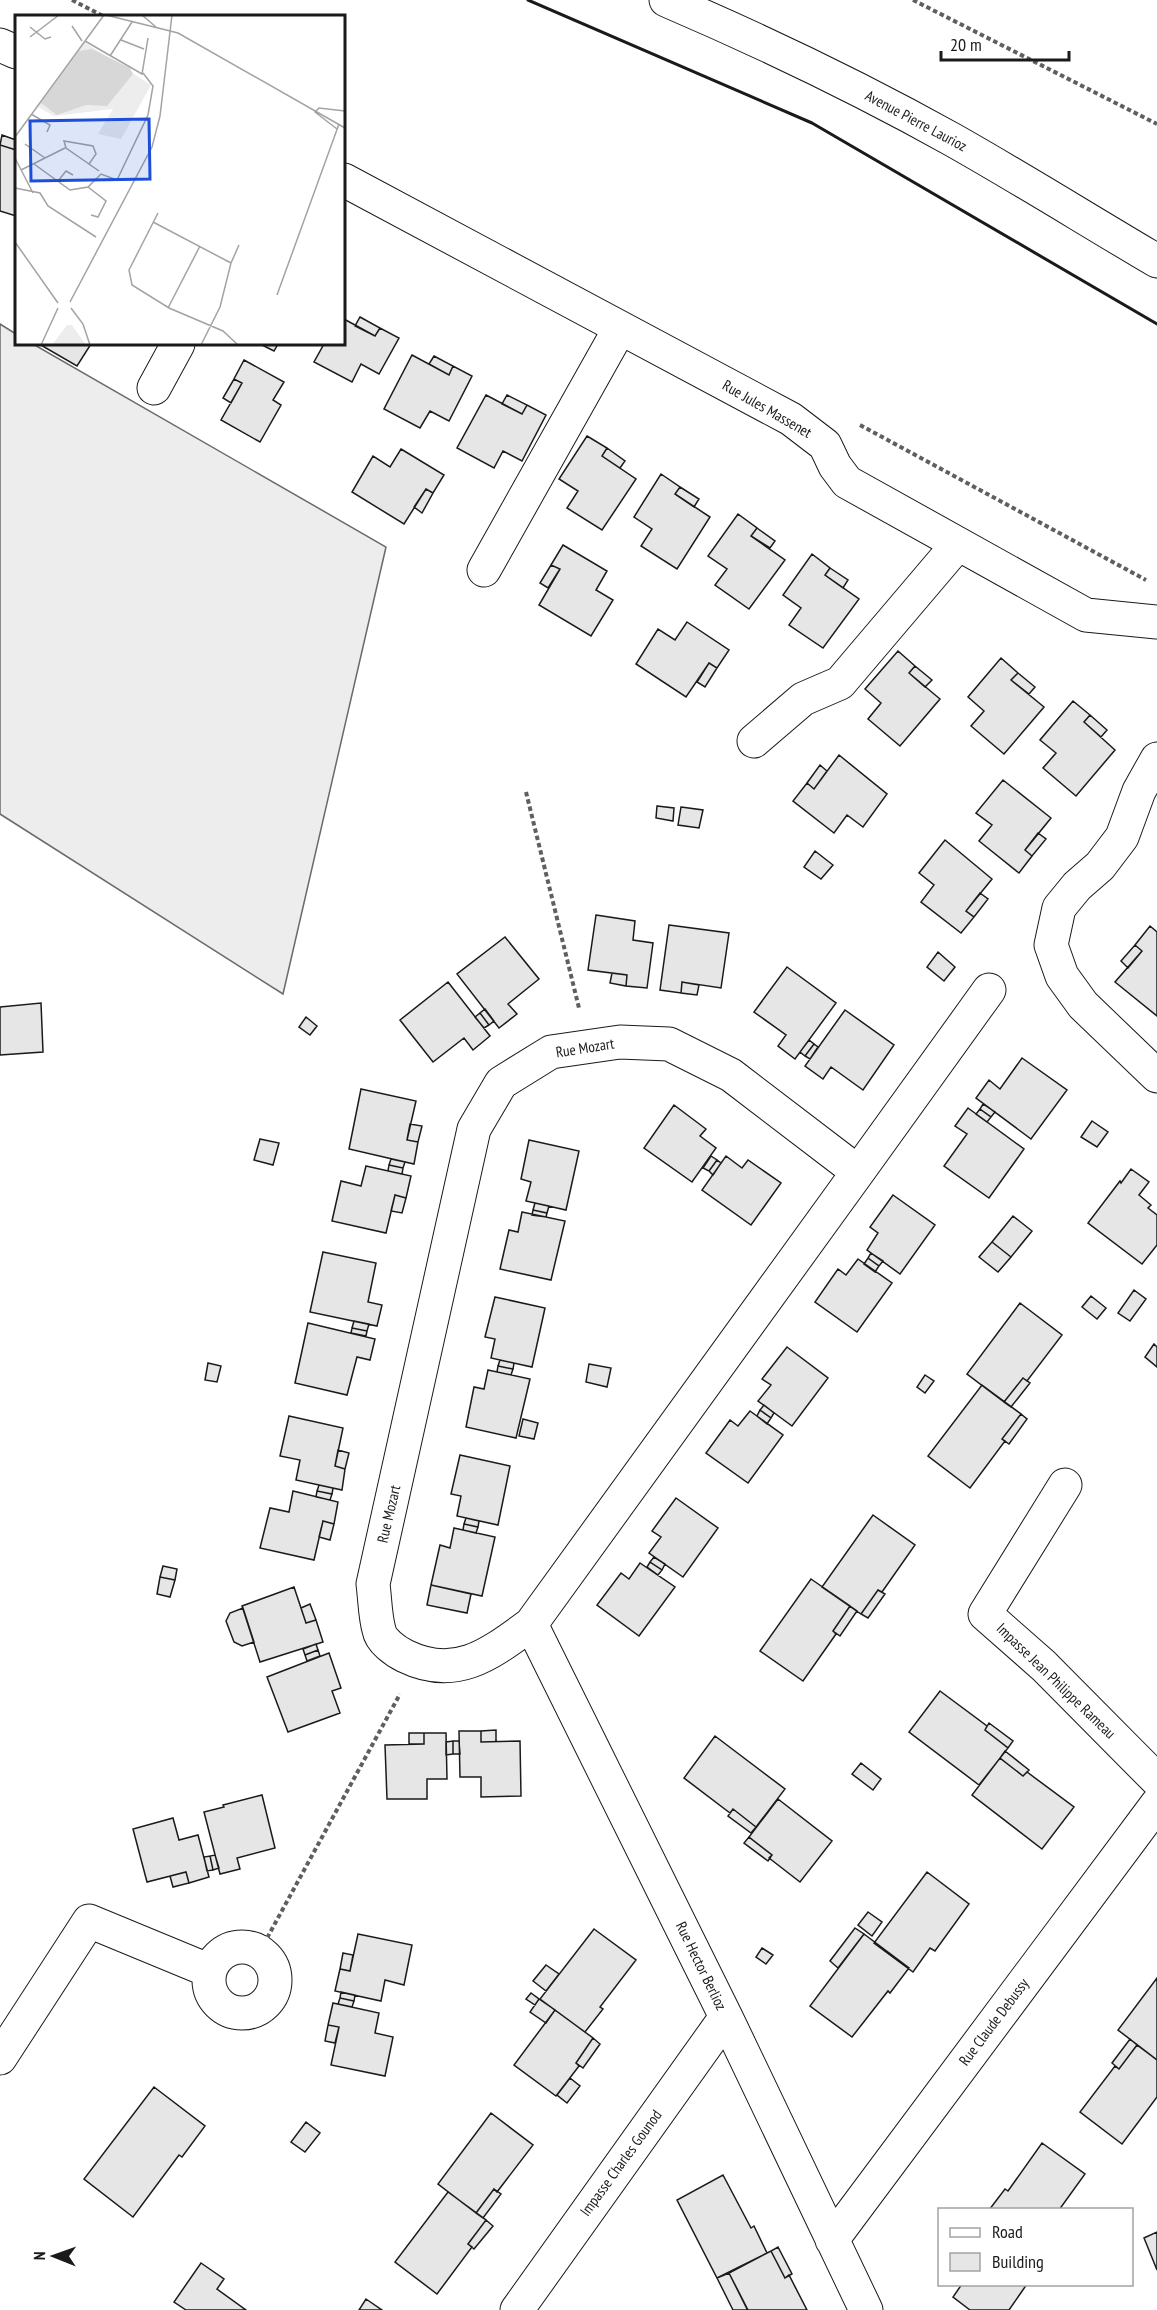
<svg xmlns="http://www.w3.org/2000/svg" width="1157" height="2310" font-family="'PT Sans Narrow',sans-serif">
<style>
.built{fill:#ededed;stroke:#6a6a6a;stroke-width:1.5}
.building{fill:#e6e6e6;stroke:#1a1a1a;stroke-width:1.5}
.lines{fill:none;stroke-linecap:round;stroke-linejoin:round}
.minor-casing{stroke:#1a1a1a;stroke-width:35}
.major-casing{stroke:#1a1a1a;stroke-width:35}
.path{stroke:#5f5f5f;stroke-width:4;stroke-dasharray:4.5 3;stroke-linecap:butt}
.minor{stroke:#fff;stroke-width:33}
.major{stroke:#fff;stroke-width:33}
.wall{stroke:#1a1a1a;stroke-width:3}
.labels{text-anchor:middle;stroke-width:4.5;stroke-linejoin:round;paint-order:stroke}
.street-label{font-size:15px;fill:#1a1a1a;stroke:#fff}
.inset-road{fill:none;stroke:#a3a3a3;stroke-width:1.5}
.view{fill:#1d4ed8;fill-opacity:0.15;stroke:#1d4ed8;stroke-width:3}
.inset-edge{fill:none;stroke:#1a1a1a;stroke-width:3}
</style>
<rect width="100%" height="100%" fill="#fff"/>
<!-- built -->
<path class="built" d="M0,324L16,334V344H33L386,547L283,994L0,814Z"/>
<!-- building -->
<path class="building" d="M2,135L16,140V150L0,145Z
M0,145L16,150V216L0,211Z
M360,317L380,328L375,336L355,326Z
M344,319L375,336L380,328L399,338L379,374L361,364L352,382L314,362L324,344H344Z
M39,344H91L77,366Z
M260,344H278L274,351Z
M412,355L449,375L453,366L472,376L449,421L430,411L420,428L384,409Z
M434,356L453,366L449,375L429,364Z
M244,360L284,382L273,400L281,405L260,442L221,420L242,383L234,379Z
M234,379L242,383L231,403L223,398Z
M486,395L522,414L527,405L546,415L522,461L503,451L494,468L457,448Z
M507,395L527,405L522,414L502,404Z
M587,436L607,448L602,456L636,479L602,530L567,508L578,491L559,479Z
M607,448L625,461L620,468L602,456Z
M401,449L444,475L433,493L426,489L404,524L352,492L373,456L390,467Z
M661,474L680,487L675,494L710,517L677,569L641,546L652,529L634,517Z
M680,487L699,499L694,507L675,494Z
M426,489L433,493L422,513L414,507Z
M738,514L757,528L751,536L785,560L749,609L715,585L727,569L708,556Z
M757,528L775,541L770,548L751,536Z
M563,545L607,571L596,590L613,600L591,636L539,605L560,569L551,565Z
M812,554L830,568L825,575L859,599L823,648L789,625L801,608L783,595Z
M551,565L560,569L548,588L540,583Z
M830,568L848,580L843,588L825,575Z
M687,622L729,650L717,668L709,663L686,697L636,664L658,629L675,640Z
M898,651L915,666L909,673L940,699L900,746L868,719L881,703L865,689Z
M1001,658L1018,673L1011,680L1044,707L1004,754L971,726L984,711L968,697Z
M709,663L717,668L705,687L697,682Z
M915,666L932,680L925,687L909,673Z
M1018,673L1035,687L1029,694L1011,680Z
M1073,701L1090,715L1084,722L1115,750L1076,796L1043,768L1056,753L1040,740Z
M1090,715L1107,730L1101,737L1084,722Z
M839,755L887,794L863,827L847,815L834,833L793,801L807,783L814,789Z
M820,765L827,771L814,789L807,783Z
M1003,780L1051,818L1025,850L1032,856L1019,873L979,841L992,825L976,813Z
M657,806L674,808L673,821L656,818Z
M681,807L703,810L699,828L678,825Z
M1038,833L1046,839L1032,856L1025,850Z
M945,840L992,879L966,911L974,917L961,933L921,902L934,885L919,873Z
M815,851L833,865L821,879L804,867Z
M980,893L988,899L974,917L966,911Z
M596,915L635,921L633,940L653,943L647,988L626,986L627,975L588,970Z
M669,925L729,933L721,988L682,982L681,993L660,990Z
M1150,926L1157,932V1016L1115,982L1142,951L1135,945Z
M505,937L539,979L508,1004L517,1014L499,1028L457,974Z
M1135,945L1142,951L1128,968L1121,961Z
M938,952L955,967L944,981L927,967Z
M787,967L836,1003L795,1059L778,1046L786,1035L754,1012Z
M612,973L627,975L626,986L610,983Z
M448,982L490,1036L473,1050L464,1038L433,1062L400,1020Z
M682,982L699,985L697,995L681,993Z
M41,1003L43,1052L0,1055V1007Z
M485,1009L494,1021L489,1025L480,1013Z
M845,1010L894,1045L863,1090L831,1067L823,1079L805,1066Z
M480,1013L489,1025L484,1028L475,1017Z
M306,1017L317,1026L310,1035L299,1027Z
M809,1040L814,1044L805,1056L800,1052Z
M814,1044L818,1047L810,1059L805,1056Z
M1022,1058L1067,1090L1031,1139L976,1098L989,1080L1000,1089Z
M361,1089L416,1101L407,1140L418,1142L414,1164L349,1149Z
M983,1104L995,1112L991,1117L980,1109Z
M674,1105L706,1129L700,1136L716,1148L692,1182L644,1148Z
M968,1108L1024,1149L989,1198L944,1166L967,1134L955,1126Z
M980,1109L991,1117L987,1122L976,1114Z
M1092,1121L1108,1132L1097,1147L1081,1137Z
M410,1124L422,1126L418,1142L407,1140Z
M260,1139L279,1143L273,1165L254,1160Z
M529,1140L579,1151L566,1210L526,1201L531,1182L521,1179Z
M711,1156L717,1160L709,1171L703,1168Z
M726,1156L742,1168L748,1160L781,1183L751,1225L702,1190Z
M391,1159L405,1162L403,1168L389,1165Z
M717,1160L721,1163L713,1175L709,1171Z
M389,1165L403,1168L402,1174L388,1171Z
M366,1166L411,1176L406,1198L395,1195L386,1233L332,1221L341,1181L361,1186Z
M1131,1169L1149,1182L1139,1195L1151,1205L1148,1208L1157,1215V1245L1142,1264L1088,1223L1120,1181L1121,1183Z
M395,1195L406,1198L402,1213L391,1211Z
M893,1195L935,1225L900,1274L867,1250L878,1233L870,1227Z
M535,1203L549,1206L547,1213L533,1210Z
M533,1210L547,1213L546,1217L532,1215Z
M522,1212L565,1221L551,1280L500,1269L509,1230L518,1232Z
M1013,1216L1032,1231L1011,1257L992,1242Z
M992,1242L1011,1257L998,1272L979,1257Z
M323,1252L376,1263L368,1302L382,1305L377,1326L310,1312Z
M871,1253L883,1261L879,1266L868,1258Z
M868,1258L879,1266L875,1272L864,1264Z
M858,1259L892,1283L857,1332L815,1302L838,1269L846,1275Z
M1134,1290L1146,1299L1130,1321L1118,1313Z
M1091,1296L1106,1308L1097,1319L1082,1307Z
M495,1297L545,1308L532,1367L491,1358L495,1339L485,1337Z
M1020,1303L1062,1335L1027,1381L1023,1378L1004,1402L967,1374Z
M354,1321L369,1324L367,1331L352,1328Z
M308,1323L375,1339L370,1360L357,1357L347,1395L295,1383Z
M352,1328L367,1331L366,1336L351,1333Z
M1154,1344L1157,1347V1367L1145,1357Z
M787,1347L828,1378L792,1426L758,1401L771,1385L762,1379Z
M500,1360L514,1363L513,1369L498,1366Z
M208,1363L221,1366L217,1382L205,1380Z
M589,1364L611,1368L607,1387L586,1382Z
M498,1366L513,1369L511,1375L497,1372Z
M488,1370L530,1379L516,1438L466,1427L474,1387L484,1389Z
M925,1375L934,1381L925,1393L917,1387Z
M1023,1378L1030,1383L1011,1407L1004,1402Z
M982,1385L1021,1414L1002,1439L1005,1441L970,1488L928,1456Z
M764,1405L774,1413L771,1418L760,1410Z
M760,1410L771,1418L767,1424L757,1416Z
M750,1411L783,1435L748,1483L706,1453L730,1420L738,1426Z
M1021,1414L1027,1419L1009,1444L1002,1439Z
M289,1416L343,1428L335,1466L345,1469L342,1490L296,1480L300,1460L280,1456Z
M523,1419L538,1423L534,1439L519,1436Z
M338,1450L349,1453L345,1469L335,1466Z
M460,1455L510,1466L498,1525L457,1516L461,1496L451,1494Z
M319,1485L333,1488L332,1494L317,1491Z
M293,1491L338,1502L334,1524L323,1521L314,1560L260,1548L270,1508L289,1512Z
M317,1491L332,1494L330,1500L316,1497Z
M676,1498L718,1528L683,1577L649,1553L661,1537L652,1531Z
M873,1515L915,1545L882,1592L878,1590L861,1614L822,1587Z
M466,1518L479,1521L478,1527L464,1524Z
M323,1521L334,1524L330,1540L319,1537Z
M464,1524L478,1527L476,1533L463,1530Z
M454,1528L495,1537L482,1596L431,1585L440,1545L450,1548Z
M654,1557L665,1564L662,1570L650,1562Z
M650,1562L662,1570L658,1575L647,1567Z
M640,1563L675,1587L639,1636L597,1605L621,1573L629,1579Z
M163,1566L177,1569L175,1580L160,1577Z
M160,1577L175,1580L170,1597L157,1594Z
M811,1579L850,1606L833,1631L836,1634L803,1681L760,1651Z
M431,1585L471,1594L467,1613L427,1605Z
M294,1587L306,1623L316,1620L323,1642L260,1662L242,1606Z
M878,1590L885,1594L868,1618L861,1614Z
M310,1604L316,1620L306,1623L301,1608Z
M850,1606L857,1611L840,1636L833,1631Z
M243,1608L254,1642L242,1646L234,1642L226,1621L230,1613Z
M316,1644L318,1650L305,1655L303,1649Z
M318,1650L320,1656L307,1661L305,1655Z
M329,1653L341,1688L332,1691L340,1713L288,1732L267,1677Z
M940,1691L987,1726L985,1730L1008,1748L979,1785L909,1732Z
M989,1723L1013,1741L1008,1748L985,1730Z
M496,1730V1742H481V1731Z
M459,1731H481V1742L520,1741L521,1796L481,1797V1777H460Z
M409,1733H424V1744H409Z
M424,1733H446L447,1779H427V1799H387L385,1745L424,1744Z
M715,1736L785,1789L756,1827L733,1809L730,1813L684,1778Z
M453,1741V1754L446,1755V1742Z
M453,1741H459L460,1754H453Z
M1005,1751L1029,1770L1023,1776L1000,1758Z
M1000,1758L1023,1776L1027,1772L1074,1807L1042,1849L972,1795Z
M861,1763L881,1779L873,1790L852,1774Z
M262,1795L275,1848L237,1858L240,1869L220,1874L204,1812L224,1807L223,1805Z
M778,1799L832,1841L800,1882L769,1858L772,1855L749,1837Z
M733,1809L756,1827L751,1833L728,1816Z
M173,1818L179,1840L198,1835L209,1877L189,1883L186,1872L147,1882L133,1829Z
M749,1837L772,1855L768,1861L744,1843Z
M215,1855L219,1868L213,1870L210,1856Z
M210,1856L213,1870L207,1871L204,1857Z
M186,1872L189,1883L173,1887L170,1876Z
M927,1872L969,1904L935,1951L930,1948L913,1972L874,1943Z
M868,1912L882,1922L872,1936L858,1925Z
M855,1928L864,1934L838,1968L830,1961Z
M594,1929L636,1960L600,2007L603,2009L585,2032L540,1999Z
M358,1934L412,1945L404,1985L385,1980L381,2001L335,1991L340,1969L350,1971Z
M864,1934L909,1968L890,1993L888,1991L852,2037L810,2006Z
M762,1948L773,1955L766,1964L756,1957Z
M343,1953L353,1955L350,1971L340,1969Z
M546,1965L559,1974L546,1991L533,1981Z
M1157,1978V2060L1118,2030Z
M341,1992L355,1995L354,2001L340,1998Z
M531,1993L539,1999L535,2005L526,1999Z
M340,1998L354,2001L352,2007L338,2004Z
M539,1999L555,2010L546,2023L530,2012Z
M333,2003L379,2013L375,2033L393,2037L385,2076L331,2065L339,2027L328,2025Z
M555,2010L593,2038L576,2063L579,2066L556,2096L514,2065Z
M328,2025L339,2027L335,2043L325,2041Z
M593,2038L600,2044L583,2068L576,2063Z
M1130,2039L1137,2045L1119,2069L1112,2063Z
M1137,2045L1157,2060V2097L1122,2144L1080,2112L1115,2066L1119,2069Z
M570,2078L580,2086L567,2103L557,2095Z
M154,2087L205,2126L182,2157L179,2155L133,2217L84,2179Z
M491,2113L533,2145L497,2192L494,2189L476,2213L438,2184Z
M306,2122L320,2133L305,2152L291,2142Z
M1042,2143L1085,2174L1059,2210H989L1005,2189L1008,2191Z
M723,2175L751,2228L754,2226L767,2253L717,2278L677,2200Z
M494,2189L501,2194L483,2218L476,2213Z
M448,2192L486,2220L468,2244L472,2247L437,2294L395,2262Z
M486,2220L493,2226L474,2249L468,2244Z
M1157,2232V2270L1144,2238Z
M778,2247L792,2274L785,2278L771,2251Z
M771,2251L785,2278L789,2275L807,2310H748L729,2273Z
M201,2263L224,2279L217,2289L246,2310H186L174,2302Z
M729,2273L747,2309L746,2310H733L717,2278Z
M962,2284H1027L1009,2310H970L953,2297Z
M366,2299L382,2310H359Z"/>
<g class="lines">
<defs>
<path id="minor" d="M0,45L16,52
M344,180L791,419L825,445L835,466L847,482L1086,615L1157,622
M154,388L178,344
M484,570L620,328
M754,741L803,699L840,683L958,544
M1157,759L1139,791L1122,837L1100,866L1077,886L1059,908L1051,945L1062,976L1083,1005L1157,1076
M858,1172L531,1624C490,1654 456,1681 405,1656C395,1651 381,1641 379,1630C375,1616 375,1599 373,1584L474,1129L501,1083L551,1052L620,1042L669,1044L731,1075L858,1172L989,990
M1065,1485L985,1614L1044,1666L1157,1780
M531,1624L726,2017L866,2310
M209 1980a33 33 0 1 1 66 0a33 33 0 1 1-66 0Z
M0,2058L89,1921L210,1971
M832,2240L1157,1804
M517,2310L726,2017"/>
<path id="major" d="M666,0C764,42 860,88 953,140C1022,179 1089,221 1157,261"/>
</defs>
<!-- minor casing -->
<use href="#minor" class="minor-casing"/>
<!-- major casing -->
<use href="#major" class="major-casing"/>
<!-- path -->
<path class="path" d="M72,0L103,16
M913,0L1157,124
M860,425L1146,580
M526,792L579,1008
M260,1951L400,1694"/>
<!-- minor -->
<use href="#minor" class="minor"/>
<!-- major -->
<use href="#major" class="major"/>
<!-- wall -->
<path class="wall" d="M528,0L812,123L1157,324"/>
</g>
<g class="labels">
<!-- street labels -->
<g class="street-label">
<text transform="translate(916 121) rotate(28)" y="5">Avenue Pierre Laurioz</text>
<text transform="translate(767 409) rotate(30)" y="5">Rue Jules Massenet</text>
<text transform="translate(585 1048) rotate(-9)" y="5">Rue Mozart</text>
<text transform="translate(389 1514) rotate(-77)" y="5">Rue Mozart</text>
<text transform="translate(1056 1681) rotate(44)" y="5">Impasse Jean Philippe Rameau</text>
<text transform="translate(701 1966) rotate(64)" y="5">Rue Hector Berlioz</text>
<text transform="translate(994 2022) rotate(-53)" y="5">Rue Claude Debussy</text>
<text transform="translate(621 2163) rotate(-54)" y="5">Impasse Charles Gounod</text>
</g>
</g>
<!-- overview -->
<g transform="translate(15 15)">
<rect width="330" height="330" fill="#fff"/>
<path d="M69,27L136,70L106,124L83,119L98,94L39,101L23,92ZM52,310H57L71,330H37Z" fill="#ededed"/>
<path d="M77,34L115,53L118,59L92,91L71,90L42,100L26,88L64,36Z" fill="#d7d7d7"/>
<path class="inset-road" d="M91,0L163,18L330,113M127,0L141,12M57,11L67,26M15,12L30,24L36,22M15,22L44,0M106,25L129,34M70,26L127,59L133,23M95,41L117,7M16,99L35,110L32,117M322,114L300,97L304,93L330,96M0,122L89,0M10,129L30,143M0,143L18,178M19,149L55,175L73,172L86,159L102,165L133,100L138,71L128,58M74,149L51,133L49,126L78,131L81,139L74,149L84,156M6,155L50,133M43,166L51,156L58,160M73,172L91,186L83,202L76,200M0,173L25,178L33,191L81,222M143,198L114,255L117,270L154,293L208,316L223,330M138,207L216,248L205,292L186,330M0,227L43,288M216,248L224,230M262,280L324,109M55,287L137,132L145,101L157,0M56,293L68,309L75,330M153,293L185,231M26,330L43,293"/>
<path class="view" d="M134,104L135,164L16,166L15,106Z"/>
<rect width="330" height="330" class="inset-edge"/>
</g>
<!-- legend -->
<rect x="938" y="2208" width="195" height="78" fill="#ffffff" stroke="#a3a3a3" stroke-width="1.5"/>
<rect x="950" y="2228" width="30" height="9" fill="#ffffff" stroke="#a3a3a3" stroke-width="1.5"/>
<text x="992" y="2238" font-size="18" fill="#1a1a1a">Road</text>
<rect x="950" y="2253" width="30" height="18" fill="#e6e6e6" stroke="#a3a3a3" stroke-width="1.5"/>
<text x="992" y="2268" font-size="18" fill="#1a1a1a">Building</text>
<!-- north arrow -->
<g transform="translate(54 2256) rotate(271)" stroke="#ffffff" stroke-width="4.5" paint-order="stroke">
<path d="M0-4.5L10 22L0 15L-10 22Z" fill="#1a1a1a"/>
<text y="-9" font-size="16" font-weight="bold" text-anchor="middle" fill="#1a1a1a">N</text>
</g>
<!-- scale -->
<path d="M941 51v9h128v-9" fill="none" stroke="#1a1a1a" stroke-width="3"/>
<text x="950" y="51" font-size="18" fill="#1a1a1a" stroke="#ffffff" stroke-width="4.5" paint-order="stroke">20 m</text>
</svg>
